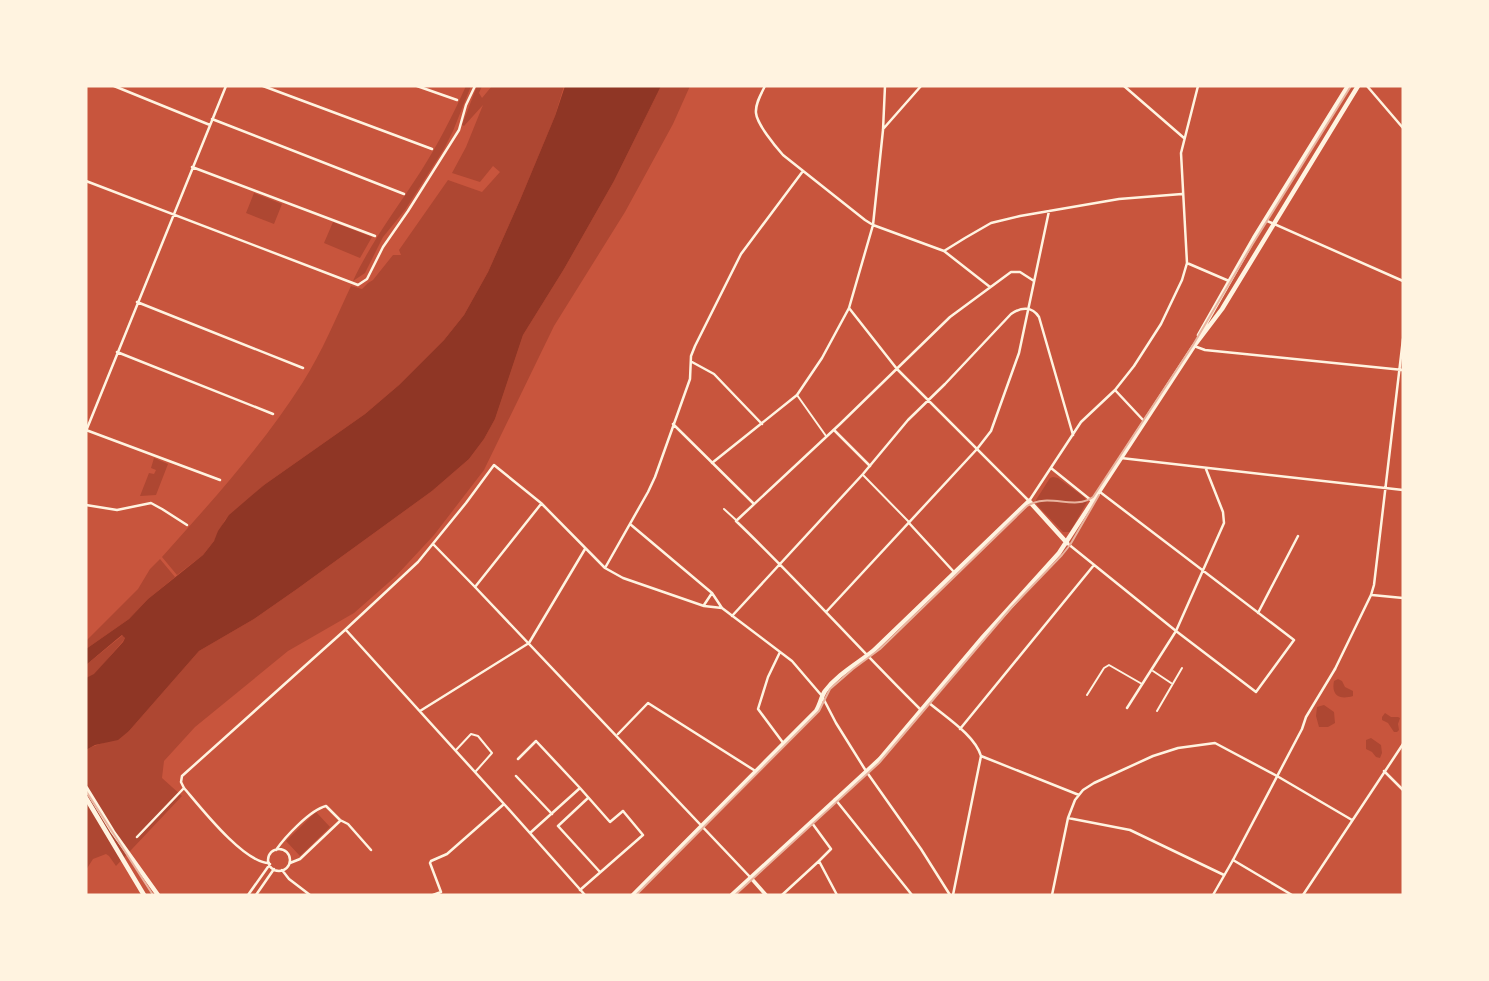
<svg xmlns="http://www.w3.org/2000/svg" width="1489" height="981" font-family="Lato,sans-serif">
<style>
.green{fill:#ae4732}
.water{fill:#8f3625}
.lines{fill:none;stroke-linecap:round;stroke-linejoin:round}
.service{stroke:#fff3e0;stroke-width:2}
.pedestrian{stroke:#fff3e0;stroke-width:2.5}
.minor{stroke:#fff3e0;stroke-width:2.5}
.tertiary{stroke:#fff3e0;stroke-width:3.5}
.secondary{stroke:#fff3e0;stroke-width:4.5}
.primary{stroke:#fff3e0;stroke-width:4.5}
.tram{stroke:#e9b49f;stroke-width:2}
</style>
<rect width="100%" height="100%" fill="#c8553d"/>
<!-- green -->
<path class="green" d="M466,86H471L453,131L444,149L405,210L383,237L365,273L353,281C371,242 397,208 421,171C438,144 453,115 466,86Z
M477,86H482L479,93L482,98L492,86H564L555,116L520,200L488,272L464,315L444,340L399,385L365,414L264,485L225,520L214,541L203,555L177,575L162,557C212,501 263,445 303,382C322,352 336,318 351,286L362,289L368,283L373,280L393,255H401L399,250L448,180L482,192L500,172L493,166L480,182L452,173L466,147L483,105L464,126L462,125Z
M661,86H690L673,124L625,212L554,326L484,470L434,535L396,576L354,613L288,651L195,727L164,761L162,778L182,796L116,866L109,856L106,854L93,859L86,870V750C102,741 113,743 129,731L199,651L254,619L297,589L432,491L469,459L484,439L495,419L523,335L564,269L614,181Z
M254,193L282,204L274,224L246,213Z
M333,222L372,237L360,258L324,243Z
M154,458L168,464L156,495L140,496L149,473L154,474L156,470L151,468Z
M1053,477L1058,478L1084,497L1087,502L1070,532H1063L1037,505L1036,500L1050,478Z
M160,559L175,577L148,599L129,619L86,649V641L138,589L150,569Z
M123,635L125,638L123,641L94,675L86,678V665Z
M1338,679L1342,681L1345,687L1353,691V696C1340,700 1331,696 1334,681Z
M1324,705L1334,712L1335,723L1328,727H1319L1316,716L1317,707Z
M1385,713L1391,717H1398L1400,718L1398,724L1399,730L1397,732H1394L1388,723L1382,720V717Z
M1371,738L1381,745L1382,753L1380,758L1376,757L1372,752L1366,749V740Z
M316,812L330,827L300,856L286,841Z"/>
<!-- water -->
<path class="water" d="M565,86H661L614,181L564,269L523,335L495,419L484,439L469,459L432,491L297,589L254,619L199,651L129,731L118,740L95,745L86,750V678L94,674L123,642L125,638L122,635L117,639L86,665V649L129,619L148,599L203,555L214,541L218,531L229,515L264,485L365,414L399,385L444,340L464,315L488,272L520,200L555,116Z"/>
<g class="lines">
<!-- service -->
<path class="service" d="M797,395L826,436
M863,475L908,521
M724,509L736,520
M1153,671L1171,683
M1087,695L1104,668L1109,665L1142,684
M1157,711L1182,668
M456,750L471,734L478,736L492,753L476,771"/>
<!-- pedestrian -->
<path class="pedestrian" d="M834,430L870,466
M909,523L954,572
M516,776L552,814
M588,798L558,826L600,872
M580,890L643,835L623,811
M1213,895L1233,860L1302,729L1306,717L1335,669"/>
<!-- minor -->
<path class="minor" d="M114,86L210,125
M263,86L432,149
M417,86L457,100
M765,86C761,94 755,104 756,113C757,124 775,146 783,155L865,220L873,225L944,251L990,287
M1124,86L1184,138
M1367,86L1403,128
M212,119L404,194
M884,128L921,86
M192,167L375,236
M86,181L358,285L367,279L383,247L408,211L459,130L466,105L475,86
M1265,220L1403,281
M944,251L965,238L991,223L1020,216L1119,199L1182,194
M1187,263L1229,281
M137,302L303,368
M849,308L897,369L1029,501L1081,422L1115,390L1134,366L1161,324L1182,280L1187,263L1181,153L1198,86
M1194,346L1205,350L1403,370
M117,352L273,414
M692,362L714,374L762,424
M1115,390L1144,421
M673,424L753,503
M86,430L220,480
M86,431L226,86
M1121,458L1403,490
M712,463L797,395L822,358L849,308L873,225L883,130L885,86
M1051,468L1092,501
M86,505L117,510L151,503L162,509L187,525
M630,524L712,593L722,608L792,661L822,696L836,723L866,771L921,849L950,895
M1067,543L1176,631L1256,692L1294,640L1100,492
M433,544L475,587L751,878
M605,568L648,492L655,477L690,379L691,356L695,346L741,254L803,171
M475,587L541,504
M1372,595L1403,598
M704,605L712,593
M826,612L977,449L991,431L1019,353L1049,211
M1258,613L1298,536
M732,616L863,474L908,420L945,384L1011,314C1021,307 1032,306 1039,317L1073,435
M346,630L504,804L585,895
M780,652L768,677L758,709L784,744
M1335,669L1371,595L1374,585L1403,339
M928,702C944,716 975,735 981,756L1079,795
M1127,708L1176,631L1224,523L1223,512L1206,469
M921,710C858,648 800,582 736,521L840,424L950,317L1011,272H1020L1034,281
M420,711L529,643L585,549
M960,729L1094,565
M618,734L648,703L757,772
M518,759L536,741L580,788L530,833
M1384,771L1403,790
M580,788L610,822L623,811
M835,799L912,895
M1068,818L1130,830L1224,875
M812,823L831,849L819,861
M137,837L184,788
M268 860a11 11 0 1 1 22 0a11 11 0 1 1-22 0Z
M276,850C285,837 310,810 326,806L340,820L348,824L371,850
M1233,860L1292,895
M269,863C244,863 201,808 184,788L181,782L182,776L345,630L418,562L466,503L494,465L541,503L605,568L623,578L704,606L722,608
M290,863L300,859L340,821
M282,870L289,879L310,895
M248,895L270,864
M256,895L274,869
M433,895L441,892L430,863L431,861L447,854L504,804
M782,895L819,861L837,895
M953,895L981,756
M1052,895L1068,818L1075,800L1083,790L1094,783L1153,756L1178,748L1215,743L1277,776L1352,820
M1303,895L1403,744"/>
<!-- tertiary -->
<path class="tertiary" d="M751,878L766,895"/>
<!-- secondary -->
<path class="secondary" d="M1199,335L1254,238L1348,86
M633,895L816,711C820,705 821,697 825,691C838,674 857,664 873,651L1029,501L1067,543
M732,895L880,759L983,637L1059,553L1194,346L1222,309L1358,86"/>
<!-- primary -->
<path class="primary" d="M86,788L113,832L158,895
M86,798L144,895"/>
<!-- tram -->
<path class="tram" d="M86,791L153,895
M636,895L819,711L830,689L853,669L880,649L1027,506C1049,492 1074,511 1093,497L1193,345L1252,245L1351,86
M735,895L879,763L1011,608L1062,555L1070,545L1099,495"/>
</g>
<!-- border -->
<rect width="1489" height="981" fill="none" stroke="#fff3e0" stroke-width="175"/>
</svg>
